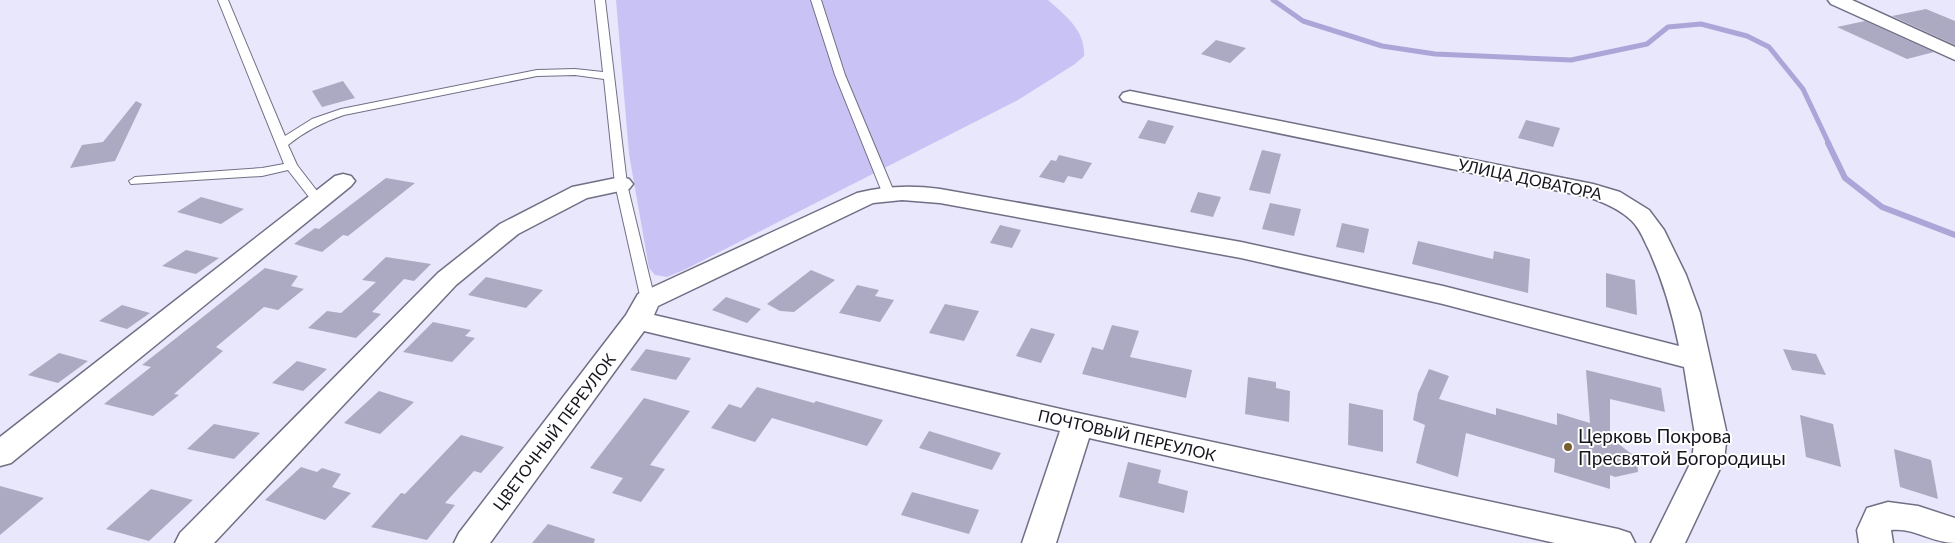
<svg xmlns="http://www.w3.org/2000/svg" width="1955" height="543" font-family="Lato,sans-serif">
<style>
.green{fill:#c9c3f5}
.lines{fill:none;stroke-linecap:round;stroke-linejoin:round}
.stream-far1{stroke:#aba5d8;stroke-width:5}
.stream{stroke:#aba5d8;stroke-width:6}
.building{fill:#acaac2}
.lane-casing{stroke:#716f85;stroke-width:2}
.street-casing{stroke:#716f85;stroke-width:3}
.lane{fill:#fff;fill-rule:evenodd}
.street{fill:#fff;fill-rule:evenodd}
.poi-dot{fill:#795e30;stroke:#fff;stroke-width:2}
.labels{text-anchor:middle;stroke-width:4;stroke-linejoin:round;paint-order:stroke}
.street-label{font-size:16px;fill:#16151e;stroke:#fff}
.near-poi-label{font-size:19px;fill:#16151e;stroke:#fff;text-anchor:start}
</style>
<rect width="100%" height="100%" fill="#e8e7fb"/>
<!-- green -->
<path class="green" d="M616,0H1048C1065,15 1086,31 1084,56L1075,64L1018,100L686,269L667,277L655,275L649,268L629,154Z"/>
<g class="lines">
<!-- stream-far1 -->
<path class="stream-far1" d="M1273,0L1303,21L1382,46L1435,54L1571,60L1647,44L1668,27L1701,24L1747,36L1769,47L1803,89L1829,144"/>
<!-- stream -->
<path class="stream" d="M1828,143L1845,178L1882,207L1955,235"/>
</g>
<!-- building -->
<path class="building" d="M1926,9L1955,21V45L1892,16Z
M1865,21L1934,52L1907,59L1837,27Z
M1216,40L1246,48L1230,63L1201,54Z
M343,81L355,98L322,107L312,91Z
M136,101L142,104L115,161L70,168L82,145L103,142Z
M1148,120L1174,126L1165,144L1138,138Z
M1526,120L1560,128L1553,147L1518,138Z
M1262,150L1281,154L1270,194L1249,190Z
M1059,155L1092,163L1082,179L1068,176L1064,183L1039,177L1051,160L1056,161Z
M386,178L415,183L348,236L343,235L322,252L294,244L315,228L319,229Z
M1198,192L1221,197L1213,217L1190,212Z
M201,197L244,209L221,224L177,212Z
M1270,203L1301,209L1294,236L1262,229Z
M1342,223L1369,229L1364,253L1336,247Z
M1000,225L1021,230L1012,248L990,243Z
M1418,241L1493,259L1494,251L1530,259L1528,293L1412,264Z
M186,250L219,258L196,274L162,266Z
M386,257L431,264L414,281L404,279L372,312L381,314L356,338L308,328L327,311L341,313L376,282L362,280Z
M265,268L298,276L291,286L304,289L278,310L264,307L216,347L223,351L174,394L179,395L153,416L104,404L151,367L142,365Z
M811,270L835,280L794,312L780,311L767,304Z
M1606,273L1635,280L1637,315L1606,307Z
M486,277L543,290L526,308L468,295Z
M857,285L879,290L875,296L894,300L880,322L839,313Z
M726,297L761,309L747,323L712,310Z
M945,304L979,311L964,341L929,333Z
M122,305L150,313L127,329L99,321Z
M433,322L471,330L465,336L475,338L452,362L403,352Z
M1112,325L1139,331L1130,357L1192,370L1186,398L1082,374L1092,347L1103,350Z
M1031,328L1055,334L1041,363L1016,356Z
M646,349L691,358L676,380L630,370Z
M1783,349L1816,354L1826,375L1792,370Z
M59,353L88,361L58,383L28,375Z
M297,361L327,369L303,391L272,383Z
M1429,369L1449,376L1439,399L1496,415V408L1557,425V413L1590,423L1586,370L1661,388L1665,412L1610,399V441L1616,442L1633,455L1637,462L1638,472L1615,477L1610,475V489L1554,472L1555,459L1466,433L1458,477L1416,463L1425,425L1413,420L1418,393Z
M1248,377L1276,382V388L1290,391L1289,422L1245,414Z
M757,387L814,403L816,401L883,420L867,446L772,418L755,442L711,428L729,404L741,408Z
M379,391L414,402L380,434L344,423Z
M644,398L690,411L650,465L665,469L641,502L612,493L623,478L590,468Z
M1349,403L1383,410V452L1348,445Z
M1800,415L1833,424L1841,467L1806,457Z
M214,424L260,433L234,459L187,449Z
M929,431L1001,453L992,470L919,448Z
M461,435L504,447L481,473L474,471L445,503L455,505L427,540L371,527L401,493L405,494Z
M1894,449L1931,460L1938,499L1900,487Z
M1128,462L1161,470L1158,483L1188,491L1184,513L1119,497Z
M301,467L317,472L322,468L341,474L332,487L351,493L325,520L265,500Z
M0,486L44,498L0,535Z
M151,489L193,500L149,541L106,529Z
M912,492L979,510L969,534L901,515Z
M548,524L595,539L594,543H532Z"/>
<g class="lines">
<defs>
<path id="lane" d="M218,0H228L285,136L312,119L341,109L537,70L575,69L603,72L595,0H605L627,184L655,300L653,303H643L641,300L615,184L604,79L575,75L537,76L344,115C323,122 305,131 288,145L297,165L317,191L327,199L321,203L309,197L288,170L262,176L131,184L129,181L135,177L262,168L284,164Z
M811,0H821L845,75L894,192L892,195L888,196L882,192L835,75Z"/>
<path id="street" d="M1828,0H1852L1955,47V60L1831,4Z
M1130,91L1593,184L1620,192L1649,210L1664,230L1686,275L1700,313L1727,435L1724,460L1685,543H1651L1692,460L1695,435L1684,367L1443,304L1241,258L940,203L902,200L873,203L658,306L654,315L1078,413L1618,529L1630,533L1635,543H1555L1089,438L1056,543H1022L1060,431L644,331L490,543H454L459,533L626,315L638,294L857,193C885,186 911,185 940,189L1241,242L1443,286L1679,346C1672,312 1663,281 1649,250C1644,240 1640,229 1632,221C1620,209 1603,202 1588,197L1123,101L1120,97L1123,93Z
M343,174L351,176L355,181L351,186L11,463L0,466V437L335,176Z
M621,177L629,179L633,184L629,189L587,198L518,234L456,285L214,543H175L180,533L438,273L500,224L572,187Z
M1888,502L1918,506L1955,518V543C1933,543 1913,527 1891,530L1893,543H1859L1857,530L1867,508Z"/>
</defs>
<!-- lane casing -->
<use href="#lane" class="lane-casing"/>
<!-- street casing -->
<use href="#street" class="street-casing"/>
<!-- lane -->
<use href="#lane" class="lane"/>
<!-- street -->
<use href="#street" class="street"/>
</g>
<!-- markers -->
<circle class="poi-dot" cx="1568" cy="447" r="5"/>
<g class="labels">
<!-- street labels -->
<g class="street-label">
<text transform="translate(1530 179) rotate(12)" y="6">УЛИЦА ДОВАТОРА</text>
<text transform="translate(554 432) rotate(-53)" y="6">ЦВЕТОЧНЫЙ ПЕРЕУЛОК</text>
<text transform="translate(1127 435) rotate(13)" y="6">ПОЧТОВЫЙ ПЕРЕУЛОК</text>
</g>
<!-- near-poi labels -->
<g class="near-poi-label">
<text x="1578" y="443">Церковь Покрова<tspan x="1578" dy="22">Пресвятой Богородицы</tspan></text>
</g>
</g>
</svg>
